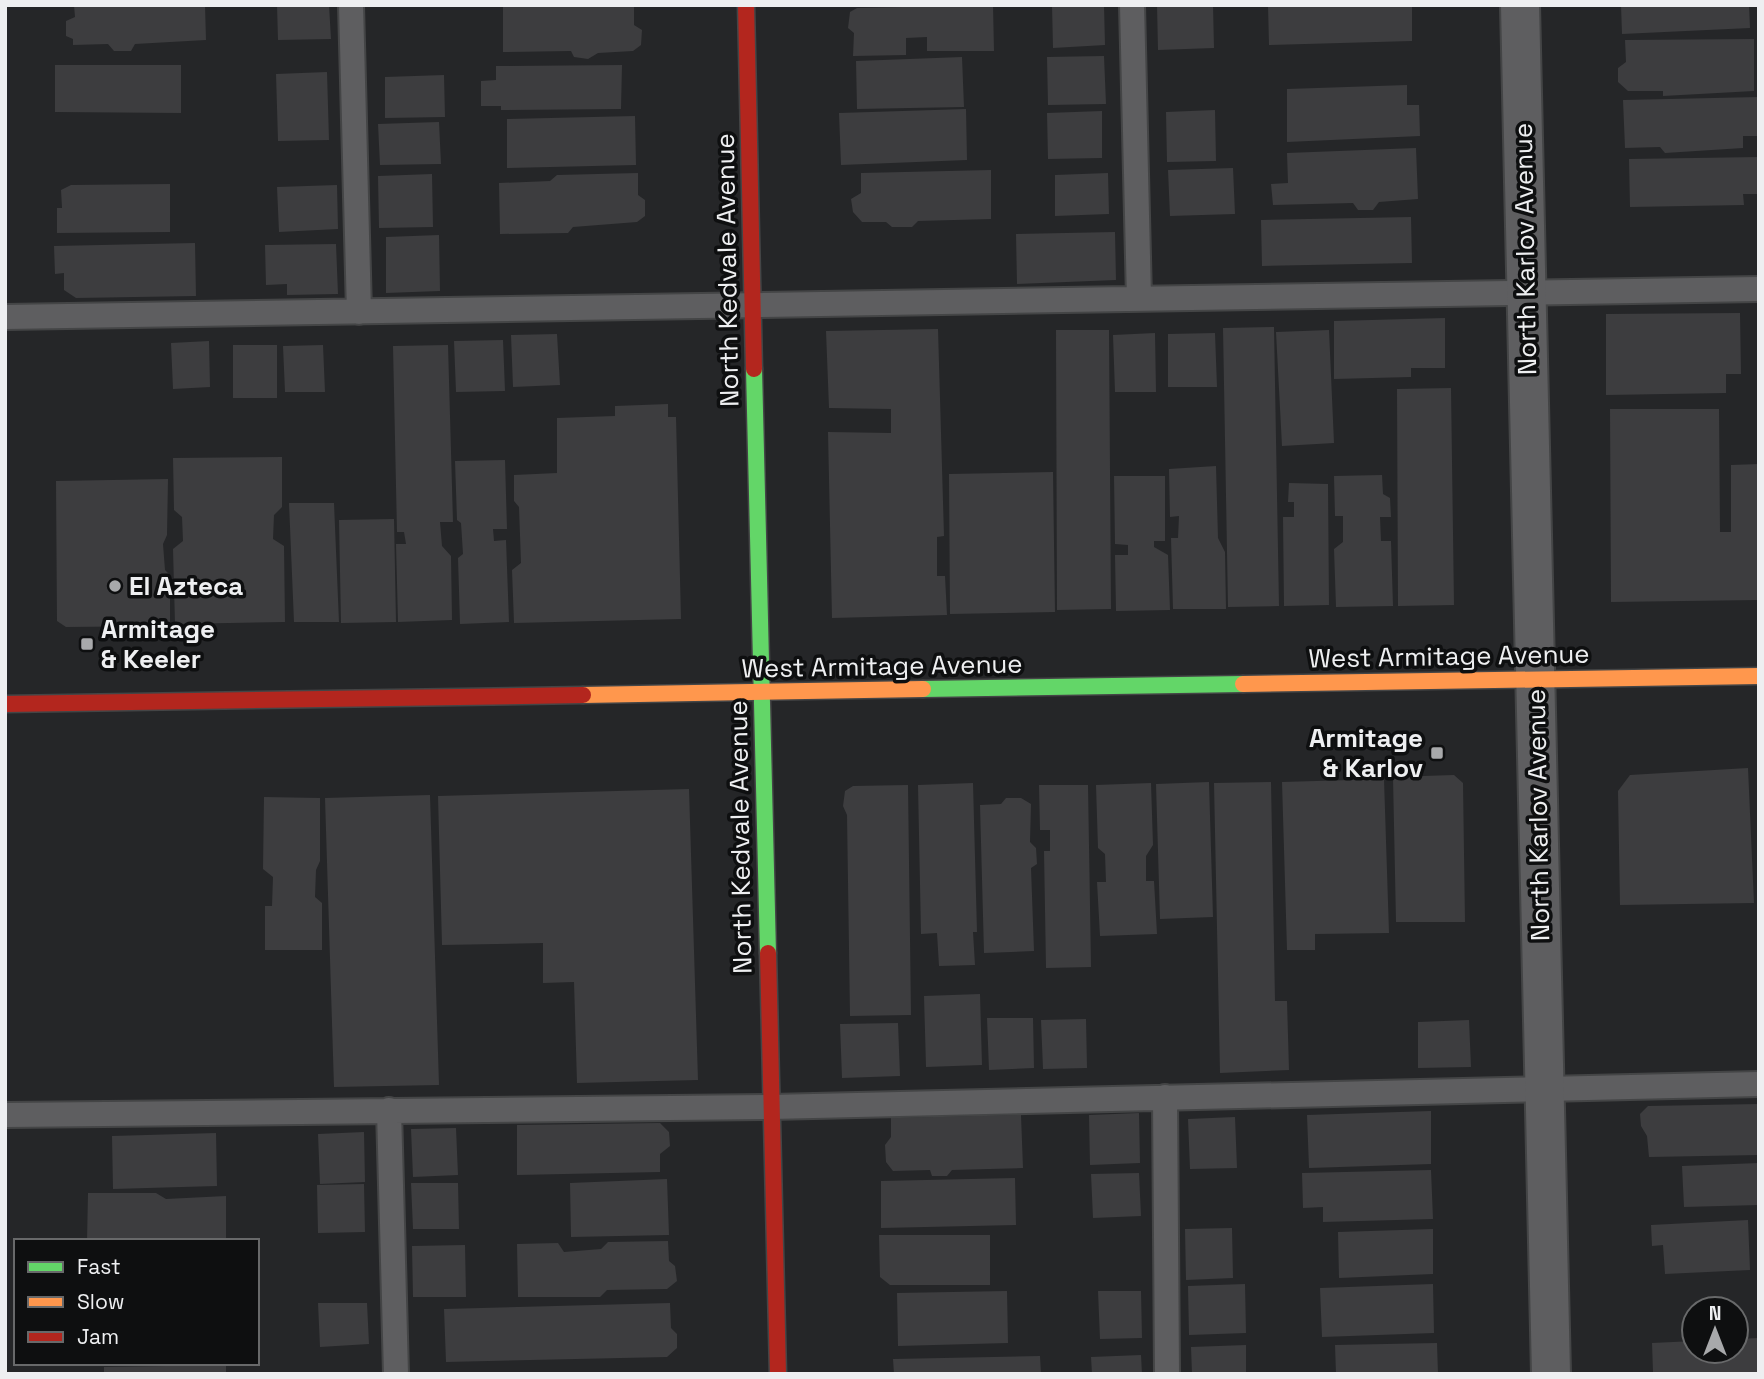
<svg xmlns="http://www.w3.org/2000/svg" width="1764" height="1379" font-family="'Space Grotesk',sans-serif">
<style>
.building{fill:#3d3d3f}
.lines{fill:none;stroke-linecap:round;stroke-linejoin:round}
.lane-casing{stroke:#444546;stroke-width:28}
.street-casing{stroke:#444546;stroke-width:42}
.fast-casing{stroke:#444546;stroke-width:19}
.slow-casing{stroke:#444546;stroke-width:19}
.jam-casing{stroke:#444546;stroke-width:19}
.lane{stroke:#5e5e60;stroke-width:24}
.street{stroke:#5e5e60;stroke-width:38}
.fast{stroke:#63d668;stroke-width:16}
.slow{stroke:#ff974d;stroke-width:16}
.jam{stroke:#b3261e;stroke-width:16}
.poi-dot{fill:#a8a9ab;stroke:#0e0f10;stroke-width:2.5}
.labels{text-anchor:middle;stroke-width:7;stroke-linejoin:round;paint-order:stroke}
.street-label{font-size:26px;fill:#eeeff1;stroke:#0e0f10}
.poi-label{font-size:26px;font-weight:bold;fill:#eeeff1;stroke:#0e0f10;text-anchor:start}
</style>
<rect width="100%" height="100%" fill="#252628"/>
<!-- building -->
<path class="building" d="M74,5H205L206,40L135,44L131,51H114L108,44L73,45V39L66,36V21L75,17Z
M277,5H329L331,39L278,40Z
M503,5H634V25L642,30L641,45L633,51L598,53L588,59L574,57L571,51L503,52Z
M993,5L994,51H927V37L906,38V55L853,56L854,33L848,28L850,12L857,8Z
M1052,5H1104L1105,45L1053,48Z
M1157,5H1213L1214,48L1158,50Z
M1268,5H1412V41L1269,45Z
M1621,5H1749L1750,28L1622,34Z
M1754,39V91L1663,96V91H1628L1618,82V68L1626,62L1625,40Z
M1104,56L1106,104L1048,105L1047,57Z
M962,57L964,107L857,109L856,61Z
M55,65H181V113L55,112Z
M622,65L621,109L501,110V106H481V81L496,80V66Z
M327,72L329,140L278,141L276,74Z
M444,75L445,117L385,118V77Z
M1407,85V105H1419L1420,136L1287,142V89Z
M1759,97V136H1743V148L1665,153L1660,147L1625,148L1623,100Z
M966,109L967,160L841,165L839,113Z
M1215,110L1216,161L1167,162L1166,112Z
M1102,111V158L1048,159L1047,113Z
M635,116L636,165L507,168V119Z
M439,122L441,164L380,165L378,124Z
M1416,148L1418,199L1379,202L1373,210H1358L1353,203L1273,205L1271,184L1288,183L1287,153Z
M1759,157V194H1743L1744,205L1630,207L1629,159Z
M1233,168L1235,214L1170,216L1168,170Z
M991,170V219L918,221L912,227H892L886,222H862L853,212L851,199L861,193V173Z
M638,173V195L645,200V216L637,222L573,227L568,233L500,234L499,183L550,181L557,175Z
M1108,173L1109,214L1055,216V175Z
M432,174L433,227L379,228L378,176Z
M170,184V232L57,233V208H62L61,190L71,185Z
M337,185L338,229L279,232L277,187Z
M1411,217L1412,263L1262,266L1261,220Z
M1115,232L1116,280L1017,284L1016,234Z
M439,235L440,291L386,293V237Z
M195,243L196,296L76,298L64,290V273L55,274L54,246Z
M336,244L338,294L287,295V284L266,285L265,245Z
M1740,313L1741,374H1726V393L1606,395V314Z
M1445,318V368H1411V377L1334,379V321Z
M1274,327L1279,606L1228,607L1223,328Z
M938,329L944,536L937,537V576H945L947,615L832,618L828,432L891,433V409L829,408L826,331Z
M1056,330H1109L1111,609L1057,610Z
M1329,330L1334,443L1282,446L1276,332Z
M1155,333L1156,392H1115L1113,335Z
M1215,333L1217,387H1168V334Z
M557,334L560,385L513,387L511,335Z
M503,340L505,391L456,392L454,341Z
M209,341L210,387L173,389L171,343Z
M233,345H277V398H233Z
M323,345L325,392H285L283,346Z
M448,345L453,522H440L442,546L451,556L452,620L398,622L396,544H406L404,532H397L393,346Z
M1451,388L1454,605L1398,606L1397,389Z
M668,404V417H676L681,619L514,623L512,570L521,563L519,507L514,501V475L557,473V418L615,416V406Z
M1610,409H1719L1720,532H1731V465L1759,464V600L1611,602Z
M282,457V507L274,515L273,539L284,546L285,622L175,624L173,549L183,541L182,517L174,510L173,458Z
M505,460L507,529H493L494,541L506,540L509,622L460,624L458,558L463,554L461,523L457,520L455,461Z
M1216,466L1218,538L1225,552L1226,609H1173L1171,538H1178L1179,516L1170,517L1169,469Z
M1053,472L1055,612L950,614L949,474Z
M1382,475L1383,494L1390,498L1391,517H1380L1381,541H1391L1393,606L1336,607L1334,549L1343,542V516H1335L1334,476Z
M1114,476H1165V541H1154V547L1168,555L1170,610L1116,611L1115,555H1128V545L1115,544Z
M168,479L167,535L163,544L165,570L170,575V626L66,627L57,621L56,481Z
M1289,483L1328,484L1329,605L1284,606L1283,517H1294V502H1288Z
M289,503H334L339,622H294Z
M394,519L396,622L341,623L339,520Z
M1748,768L1754,903L1620,905L1618,791L1630,775Z
M1454,775L1463,783L1465,922H1396L1393,777Z
M1384,779L1389,933L1315,934V950H1287L1282,782Z
M1209,782L1213,917L1160,919L1156,784Z
M1271,782L1275,1001H1287L1289,1070L1220,1073L1214,783Z
M973,783L977,932H973L975,965L939,966L937,933L921,934L918,785Z
M1151,783L1153,845L1146,856V881H1154L1157,934L1100,936L1097,882H1106L1105,854L1098,848L1096,785Z
M908,785L911,1015L850,1016L847,815L843,806L845,791L853,786Z
M1039,785H1088L1091,967L1046,968L1044,851H1050V830H1040Z
M689,789L698,1080L577,1083L574,982L543,983V943L442,945L438,796Z
M430,795L439,1085L334,1087L325,798Z
M264,797L320,798V861L316,870L315,897L322,903V950H265V906H272L273,877L263,869Z
M1006,798H1021L1031,804L1030,842L1036,848L1037,864L1031,868L1034,951L984,953L980,805L1001,804Z
M980,994L982,1065L926,1067L924,996Z
M987,1018H1033L1034,1068L989,1070Z
M1086,1019L1087,1068L1043,1069L1041,1020Z
M1469,1020L1471,1067L1418,1068V1022Z
M898,1023L900,1076L842,1078L840,1024Z
M1759,1104V1155L1649,1157L1647,1136L1641,1126L1640,1114L1648,1106Z
M1431,1111V1164L1309,1168L1307,1115Z
M1139,1113L1140,1163L1090,1165L1089,1115Z
M1021,1115L1023,1168L952,1170L947,1176H932L930,1170L893,1171L886,1162L885,1145L891,1137V1118Z
M1235,1117L1237,1168L1190,1169L1188,1119Z
M660,1123L669,1132L670,1146L660,1154V1172L517,1175V1125Z
M456,1128L458,1175L413,1177L411,1129Z
M364,1132L365,1182L320,1184L318,1134Z
M216,1133L217,1186L113,1189L112,1136Z
M1759,1163V1205L1684,1207L1682,1166Z
M1431,1170L1433,1219L1323,1222V1207L1303,1208L1302,1173Z
M1139,1173L1141,1216L1093,1218L1091,1174Z
M1015,1178L1016,1225L881,1228V1181Z
M667,1179L669,1235L571,1237L570,1183Z
M411,1183H458L459,1229H413Z
M364,1184L365,1232L318,1233L317,1185Z
M88,1193H156L166,1199L226,1196V1241H87Z
M1748,1220L1750,1270L1665,1274L1663,1245L1652,1246L1651,1225Z
M1232,1228L1233,1278L1186,1280L1185,1229Z
M1433,1229V1274L1339,1278L1338,1232Z
M879,1235H990V1285H890L880,1277Z
M668,1241L669,1261L675,1266L677,1281L667,1289L607,1290L600,1297H518L517,1244L558,1243L564,1252L601,1249L608,1242Z
M465,1245L466,1297H413L412,1246Z
M1245,1284L1246,1333L1189,1335L1188,1286Z
M1433,1284L1434,1333L1322,1337L1320,1288Z
M1007,1291L1008,1343L898,1346L897,1293Z
M1098,1291H1141L1142,1338L1100,1339Z
M318,1303H367L369,1344L320,1347Z
M670,1303L671,1328L677,1334V1348L667,1357L446,1362L444,1309Z
M1759,1338V1374L1653,1372L1652,1343L1694,1341V1351H1736V1339Z
M1437,1343L1438,1374H1336L1335,1345Z
M1246,1345V1374H1192L1191,1347Z
M1141,1355L1142,1374H1092L1091,1357Z
M1040,1356L1041,1374H894L893,1359Z
M226,1365V1374H104V1367Z"/>
<g class="lines">
<defs>
<path id="lane" d="M351,5L359,312
M1132,5L1139,299
M5,317L1759,289
M1165,1097L1167,1374
M389,1110L396,1374
M5,1115L771,1107L1759,1084"/>
<path id="street" d="M1520,5L1551,1374"/>
<path id="fast" d="M754,369L768,953
M923,689L1243,684"/>
<path id="slow" d="M1243,684L1759,676
M583,695L923,689"/>
<path id="jam" d="M746,5L754,369
M5,704L583,695
M768,953L778,1374"/>
</defs>
<!-- lane casing -->
<use href="#lane" class="lane-casing"/>
<!-- street casing -->
<use href="#street" class="street-casing"/>
<!-- fast casing -->
<use href="#fast" class="fast-casing"/>
<!-- slow casing -->
<use href="#slow" class="slow-casing"/>
<!-- jam casing -->
<use href="#jam" class="jam-casing"/>
<!-- lane -->
<use href="#lane" class="lane"/>
<!-- street -->
<use href="#street" class="street"/>
<!-- fast -->
<use href="#fast" class="fast"/>
<!-- slow -->
<use href="#slow" class="slow"/>
<!-- jam -->
<use href="#jam" class="jam"/>
</g>
<!-- markers -->
<g class="poi-dot">
<circle cx="115" cy="586" r="7"/>
<rect x="80" y="637" width="14" height="14" rx="3.5"/>
<rect x="1430" y="746" width="14" height="14" rx="3.5"/>
</g>
<g class="labels">
<!-- street labels -->
<g class="street-label">
<text transform="translate(1525 249) rotate(-91)" y="9">North Karlov Avenue</text>
<text transform="translate(727 270) rotate(-91)" y="9">North Kedvale Avenue</text>
<text transform="translate(1449 656) rotate(-1)" y="9">West Armitage Avenue</text>
<text transform="translate(882 666) rotate(-1)" y="9">West Armitage Avenue</text>
<text transform="translate(1538 815) rotate(-91)" y="9">North Karlov Avenue</text>
<text transform="translate(740 837) rotate(-91)" y="9">North Kedvale Avenue</text>
</g>
<!-- poi labels -->
<g class="poi-label">
<text x="129" y="595">El Azteca</text>
<text x="101" y="638">Armitage<tspan x="101" dy="30">&amp; Keeler</tspan></text>
<text x="1423" y="747" text-anchor="end">Armitage<tspan x="1423" dy="30">&amp; Karlov</tspan></text>
</g>
</g>
<!-- border -->
<rect width="1764" height="1379" fill="none" stroke="#eeeff1" stroke-width="14"/>
<!-- legend -->
<rect x="14" y="1239" width="245" height="126" fill="#0e0f10" stroke="#68696a" stroke-width="2"/>
<rect x="28" y="1262" width="35" height="10" fill="#63d668" stroke="#68696a" stroke-width="2"/>
<text x="77" y="1274" font-size="21" fill="#eeeff1">Fast</text>
<rect x="28" y="1297" width="35" height="10" fill="#ff974d" stroke="#68696a" stroke-width="2"/>
<text x="77" y="1309" font-size="21" fill="#eeeff1">Slow</text>
<rect x="28" y="1332" width="35" height="10" fill="#b3261e" stroke="#68696a" stroke-width="2"/>
<text x="77" y="1344" font-size="21" fill="#eeeff1">Jam</text>
<!-- north arrow -->
<g transform="translate(1715 1330)"><circle r="33" fill="#0e0f10" stroke="#68696a" stroke-width="2"/>
<path d="M0-5L12 26L0 18L-12 26Z" fill="#a8a9ab"/>
<text y="-10" font-size="19" font-weight="bold" text-anchor="middle" fill="#eeeff1">N</text>
</g>
</svg>
